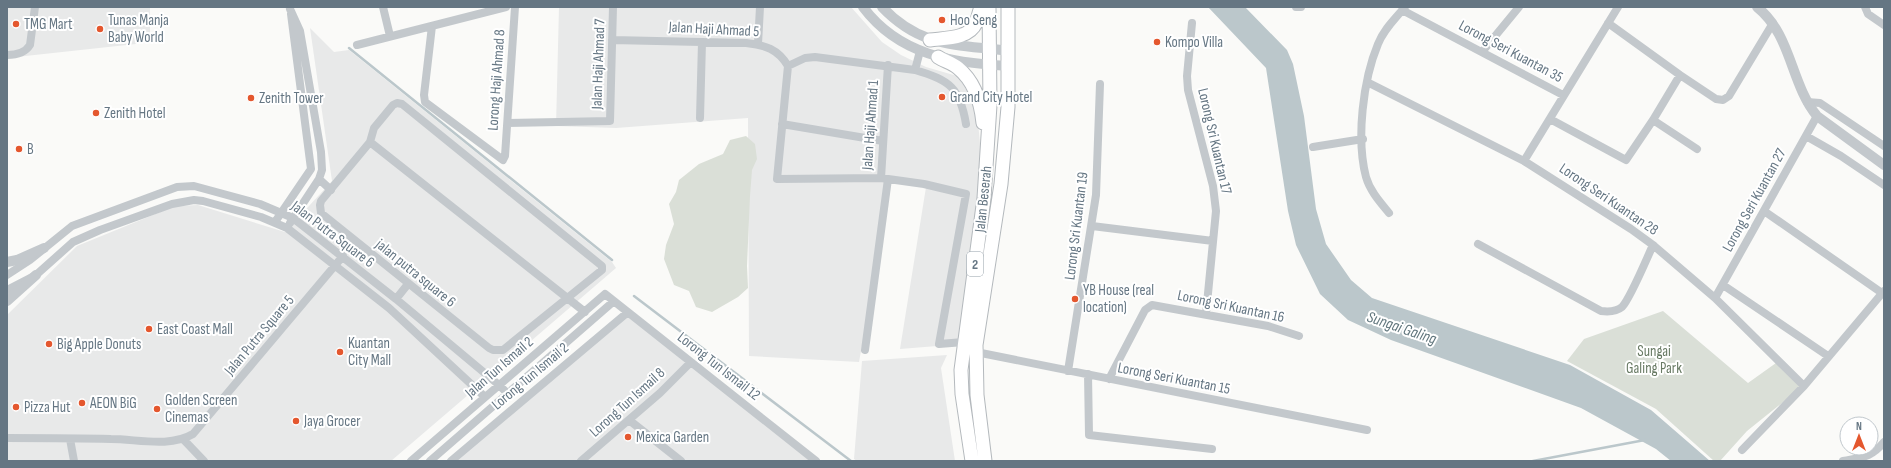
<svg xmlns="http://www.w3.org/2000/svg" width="1891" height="468" font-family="'Sofia Sans Condensed',sans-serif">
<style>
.built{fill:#e8e9e9}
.green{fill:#dadfd7}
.water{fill:#bbc7cb}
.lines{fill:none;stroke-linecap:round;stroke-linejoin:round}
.stream{stroke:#bbc7cb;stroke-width:2.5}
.trunk-casing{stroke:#b4b9bd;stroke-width:15}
.minor{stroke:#c3c8cc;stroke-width:8}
.tertiary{stroke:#c3c8cc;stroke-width:10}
.trunk{stroke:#fff;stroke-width:13}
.poi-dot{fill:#e4572e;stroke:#fff;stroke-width:1.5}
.labels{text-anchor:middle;stroke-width:4;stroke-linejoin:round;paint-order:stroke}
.shield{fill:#fff;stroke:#939fa8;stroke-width:1}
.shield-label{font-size:14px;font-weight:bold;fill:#657683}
.poi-label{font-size:15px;fill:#657683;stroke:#fff;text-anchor:start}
.street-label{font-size:15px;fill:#657683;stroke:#fff}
.park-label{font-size:15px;fill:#687a64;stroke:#fff}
.water-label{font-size:16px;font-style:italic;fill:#60757c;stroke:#fff}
</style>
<rect width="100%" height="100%" fill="#fafaf8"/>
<!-- built -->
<path class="built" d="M7,7H150V32L145,43L7,58Z
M559,7H851L882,42L901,55L926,67L957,76L965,87L977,111L985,197L962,344L900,349L927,181L887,177L871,296L859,362L749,356L748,118L616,128L556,126Z
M310,28L334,52L349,50L612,262L616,268L391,461H7V315L77,246L175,206L198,205L285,232L332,181Z
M629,314L815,461H453Z
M947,355L941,368L955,461H857L854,459L862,361Z"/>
<!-- green -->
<path class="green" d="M746,136L755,144L757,159L752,170L750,196L747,266L748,288L738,297L712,312L696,307L689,291L674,285L664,259L666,245L674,224L669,204L676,192L679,180L699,164L723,154L730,140Z
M1663,311L1748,383L1776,363L1802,387L1747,431L1720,461H1714L1656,409L1567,361L1584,339Z"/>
<!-- water -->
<path class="water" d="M1208,7H1245L1287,50L1293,64L1304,116L1316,209L1326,244L1351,280L1372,298L1570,365L1651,410L1710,461H1671L1656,449L1581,408L1391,340L1348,320L1320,294L1296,245L1288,211L1266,68Z"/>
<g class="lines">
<!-- stream -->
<path class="stream" d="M349,48L612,260
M634,296L851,461
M1533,461L1645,440"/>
<defs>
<path id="trunk" d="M930,40C945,38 969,39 976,23C978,18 979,12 981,7
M938,57C944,61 952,63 958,68C974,81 981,103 983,123
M972,461L962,394L961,370L984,198L990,105L989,7
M985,461L977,395L976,345L1001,184L1008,107V7"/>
</defs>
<!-- trunk casing -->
<use href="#trunk" class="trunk-casing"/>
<!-- minor -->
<path class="minor" d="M383,7L390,36
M1296,7H1301
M1865,7L1868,14L1884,25
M1402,10L1563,95
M1192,23L1187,76L1188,90L1213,186L1216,211L1206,314
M1608,23L1680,75L1716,99L1723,100L1729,96L1773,23
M432,26L424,95L425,102L503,160L505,156L515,7
M612,40L746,43C765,45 778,49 788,66L777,179L881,178L924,184L966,194L939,344L964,342
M758,44L760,7
M357,45L506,7
M1482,52L1519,7
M7,55C16,55 25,53 30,45L35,7
M788,66L805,58L815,57L915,70C950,80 960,88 966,124
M915,70L920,51
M1367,82L1524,161L1631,229L1653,245L1715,298L1804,386
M1807,102L1820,103L1884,146
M397,103L402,104L602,266V270L503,350H493L489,348L321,213L320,205L321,201L370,142L374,128L393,105Z
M700,118L702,42
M1550,119L1626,160L1653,120L1680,75
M1653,120L1697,149
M508,123L610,121L613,7
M782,124L883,141
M1806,136L1841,156L1884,185
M370,142L585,312
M1313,147L1363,139
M1524,161L1618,7
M881,178L888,65
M319,179L331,190
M1764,211L1882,293
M1389,213C1380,202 1370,191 1366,177C1356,139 1363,80 1378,44C1384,29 1395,19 1405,7
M275,222L311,169L291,14
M290,223L319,179L322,170L321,152L300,31L290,9
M1092,226L1213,241
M1478,244L1601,311C1609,312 1616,312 1622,307C1630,299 1647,258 1653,245
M7,275L30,260L72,226L177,187L194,186L260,204L293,218L396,299L499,385L508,394
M1723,285L1828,356
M7,290L36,275L73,242L100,230L172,204L194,200L203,201L261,217L287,228L389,308L485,397
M1715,298L1817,116
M396,299L408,284
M865,350L888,179
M976,352L1367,430
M1068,371L1096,195L1100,84
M1088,374L1089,435L1212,449
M1109,379L1145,310L1152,305L1268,326L1299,336
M629,420L681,461
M7,438C42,438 77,438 111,439C137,439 169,448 193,434L343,256
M70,439L74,461
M183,439L204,461
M1742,450L1804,386L1884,291
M411,461L605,294L816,461
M430,461L614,301
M451,461L628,312
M581,461L660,393L691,362
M1843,461C1862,457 1871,458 1884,442"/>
<!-- tertiary -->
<path class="tertiary" d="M863,7C899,55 952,63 1008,66
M882,7C921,48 956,44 1008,51
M1757,7C1792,35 1790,83 1817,116L1884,165
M7,262L17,260L44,248
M7,301L36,275"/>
<!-- trunk -->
<use href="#trunk" class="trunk"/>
</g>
<!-- markers -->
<g class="poi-dot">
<circle cx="942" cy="20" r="4"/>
<circle cx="16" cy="24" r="4"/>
<circle cx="100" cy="29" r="4"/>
<circle cx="1157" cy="42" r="4"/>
<circle cx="942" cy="97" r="4"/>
<circle cx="251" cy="98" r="4"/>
<circle cx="96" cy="113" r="4"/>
<circle cx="19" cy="149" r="4"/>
<circle cx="1075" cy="299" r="4"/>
<circle cx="149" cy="329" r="4"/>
<circle cx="49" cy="344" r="4"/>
<circle cx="340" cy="352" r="4"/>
<circle cx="82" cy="403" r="4"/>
<circle cx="16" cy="407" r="4"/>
<circle cx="157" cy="409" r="4"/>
<circle cx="296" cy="421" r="4"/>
<circle cx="628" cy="437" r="4"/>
</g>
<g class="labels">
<!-- shield labels -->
<rect class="shield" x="967" y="252" width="16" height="24" rx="3"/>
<g class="shield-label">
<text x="975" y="269">2</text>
</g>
<!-- poi labels -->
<g class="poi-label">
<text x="108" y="25">Tunas Manja<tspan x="108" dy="17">Baby World</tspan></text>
<text x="950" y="25">Hoo Seng</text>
<text x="24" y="29">TMG Mart</text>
<text x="1165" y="47">Kompo Villa</text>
<text x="950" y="102">Grand City Hotel</text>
<text x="259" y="103">Zenith Tower</text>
<text x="104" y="118">Zenith Hotel</text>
<text x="27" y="154">B</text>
<text x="1083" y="295">YB House (real<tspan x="1083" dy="17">location)</tspan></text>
<text x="157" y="334">East Coast Mall</text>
<text x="348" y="348">Kuantan<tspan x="348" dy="17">City Mall</tspan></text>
<text x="57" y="349">Big Apple Donuts</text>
<text x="165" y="405">Golden Screen<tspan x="165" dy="17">Cinemas</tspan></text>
<text x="90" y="408">AEON BiG</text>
<text x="24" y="412">Pizza Hut</text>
<text x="304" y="426">Jaya Grocer</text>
<text x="636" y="442">Mexica Garden</text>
</g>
<!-- street labels -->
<g class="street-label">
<text transform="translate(714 29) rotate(3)" y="5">Jalan Haji Ahmad 5</text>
<text transform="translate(1511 51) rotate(28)" y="5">Lorong Seri Kuantan 35</text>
<text transform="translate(598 64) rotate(-88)" y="5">Jalan Haji Ahmad 7</text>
<text transform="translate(496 80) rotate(-86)" y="5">Lorong Haji Ahmad 8</text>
<text transform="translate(870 125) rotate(-86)" y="5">Jalan Haji Ahmad 1</text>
<text transform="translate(1215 141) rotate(77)" y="5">Lorong Sri Kuantan 17</text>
<text transform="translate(983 199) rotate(-84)" y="5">Jalan Beserah</text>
<text transform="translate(1609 199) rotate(34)" y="5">Lorong Seri Kuantan 28</text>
<text transform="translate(1754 200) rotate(-61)" y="5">Lorong Seri Kuantan 27</text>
<text transform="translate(1076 226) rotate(-83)" y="5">Lorong Sri Kuantan 19</text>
<text transform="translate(333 234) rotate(37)" y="5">Jalan Putra Square 6</text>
<text transform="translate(416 273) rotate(39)" y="5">jalan putra square 6</text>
<text transform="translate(1231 306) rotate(12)" y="5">Lorong Sri Kuantan 16</text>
<text transform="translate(259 335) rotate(-50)" y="5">Jalan Putra Square 5</text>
<text transform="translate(719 366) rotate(38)" y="5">Lorong Tun Ismail 12</text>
<text transform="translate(499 367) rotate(-41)" y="5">Jalan Tun Ismail 2</text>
<text transform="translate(530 376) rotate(-40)" y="5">Lorong Tun Ismail 2</text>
<text transform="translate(1174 378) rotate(11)" y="5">Lorong Seri Kuantan 15</text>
<text transform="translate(627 402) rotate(-42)" y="5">Lorong Tun Ismail 8</text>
</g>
<!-- park labels -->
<g class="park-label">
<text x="1654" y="356">Sungai<tspan x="1654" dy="17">Galing Park</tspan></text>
</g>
<!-- water labels -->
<g class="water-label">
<text transform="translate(1402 327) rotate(19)" y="6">Sungai Galing</text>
</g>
</g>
<!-- border -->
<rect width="1891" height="468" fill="none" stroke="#657683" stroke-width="16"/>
<!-- north arrow -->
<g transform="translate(1859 436)"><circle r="19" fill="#ffffff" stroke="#c1c8cd"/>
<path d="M0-3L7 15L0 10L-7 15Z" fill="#e4572e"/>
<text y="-6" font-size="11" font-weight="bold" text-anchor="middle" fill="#657683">N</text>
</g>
</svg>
